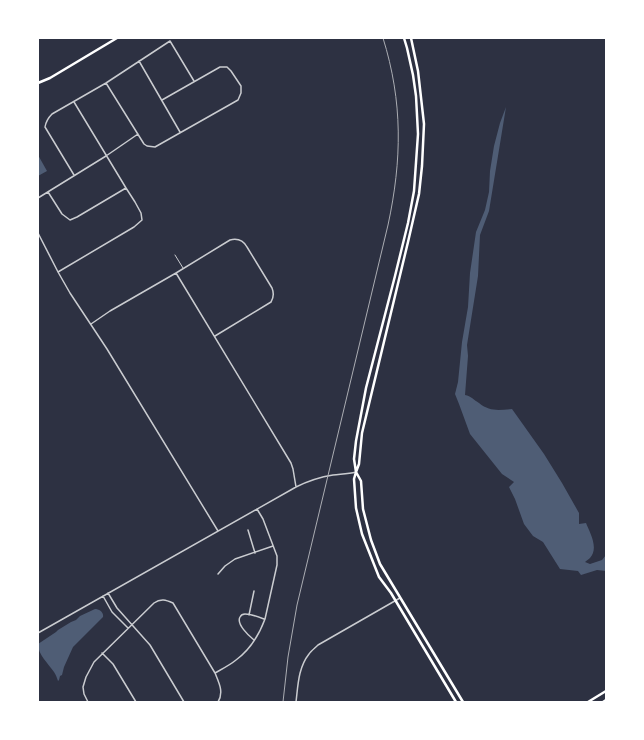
<svg xmlns="http://www.w3.org/2000/svg" width="644" height="740" font-family="'PT Sans Narrow',sans-serif">
<style>
.water{fill:#4f5d75}
.lines{fill:none;stroke-linecap:round;stroke-linejoin:round}
.service{stroke:#caccd0;stroke-width:1}
.minor{stroke:#caccd0;stroke-width:1.5}
.secondary{stroke:#fff;stroke-width:2.5}
.primary{stroke:#fff;stroke-width:2.5}
.rail{stroke:#abadb3;stroke-width:1}
</style>
<rect width="100%" height="100%" fill="#2d3142"/>
<!-- water -->
<path class="water" d="M506,107L489,211L480,235L478,276L467,345L468,356L465,395C471,396 474,400 479,403C490,412 499,410 512,409L544,454L562,483L579,513V524L586,523C590,533 599,548 590,558C589,559 587,560 585,562L590,564L602,560L606,555V571L597,570L581,575L578,571L560,569L543,542L533,536L524,524L515,499L509,487L514,482L502,474L470,434L459,404L455,394L458,382L462,342L468,307L470,273L476,232L485,210L489,192L490,171L494,146L500,123Z
M38,155L47,171L38,176Z
M95,609C99,609 104,612 103,617L73,647L64,667L62,675L60,676L59,680L58,681C57,678 56,675 54,672C48,663 38,655 38,644L56,632L58,630L71,622L76,620L80,616Z"/>
<g class="lines">
<!-- service -->
<path class="service" d="M175,255L183,268"/>
<!-- minor -->
<path class="minor" d="M139,61L180,132
M106,83L144,144L147,146L155,147L238,100L241,93V86L231,71L227,67H220L162,100
M74,175L45,127C46,121 48,118 52,114L106,83L170,41L194,81
M48,192L62,214L70,220L77,217L126,188
M38,198L106,156L138,134
M38,233L58,272L70,293L107,349L218,531
M58,272L134,227L142,220L141,213L135,202L126,188L74,102
M91,324L110,311L176,273
M215,336L271,302C274,297 274,293 272,288L247,247C243,240 238,238 230,240L176,273L291,463L293,469L296,487
M248,530L255,553
M218,574L225,566L235,559L273,546
M108,593L117,608L150,645L184,702
M103,596L112,612L128,628
M249,615L254,591
M38,633L296,487C308,481 320,477 333,475C341,474 348,474 356,472
M254,640C249,636 236,624 240,617C241,615 242,614 245,614C251,614 259,617 264,619
M102,653L113,664L136,702
M215,673C222,669 230,665 236,660C250,650 259,635 265,619L277,565V556L263,519L257,509
M88,702L84,694L83,687L86,677L94,662L154,603C161,598 166,600 173,603L215,673C219,683 224,692 218,702
M296,702C298,686 298,668 309,654C311,651 315,648 318,645L400,598"/>
<!-- secondary -->
<path class="secondary" d="M404,38L407,48L413,75L416,96L418,134L414,191L408,223L395,276L366,388L356,441L354,459L356,472L354,479L356,508L362,534L379,577L391,593L456,702
M411,38L418,71L424,124L422,166L419,194L408,242L369,404L362,433L359,464L356,472L361,481L363,509L371,540L380,564L463,702
M38,83L50,78L117,38"/>
<!-- primary -->
<path class="primary" d="M588,702L606,691
M603,702L606,700"/>
<!-- rail -->
<path class="rail" d="M283,702L288,657L297,605L388,225C402,160 403,102 383,38"/>
</g>
<!-- border -->
<rect width="644" height="740" fill="none" stroke="#ffffff" stroke-width="78"/>
</svg>
